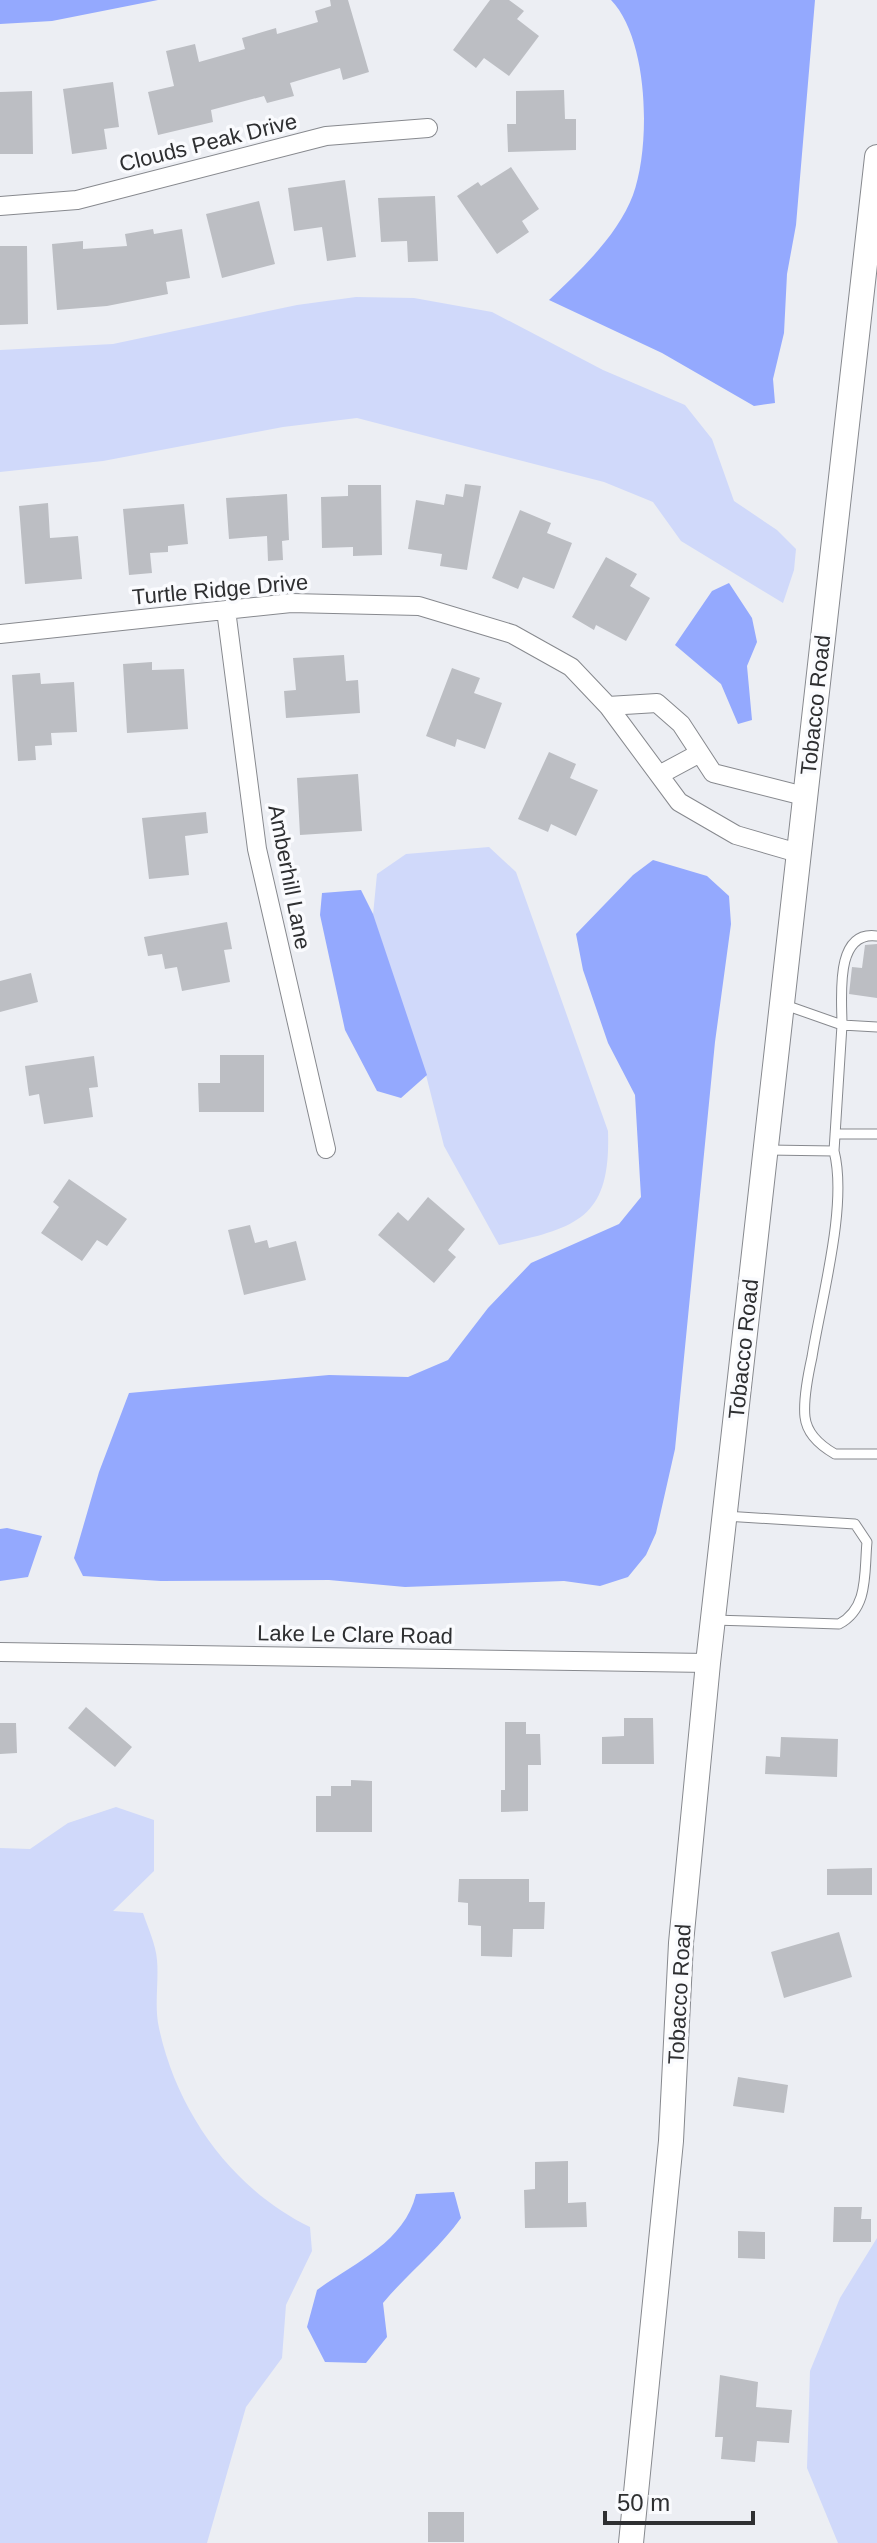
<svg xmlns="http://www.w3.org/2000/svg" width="877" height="2543" font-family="Helvetica,sans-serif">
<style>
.green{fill:#d0d9fa}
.water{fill:#94a9fe}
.building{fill:#bcbec3}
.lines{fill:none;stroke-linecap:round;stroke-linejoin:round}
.lane-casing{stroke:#87898e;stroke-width:11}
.street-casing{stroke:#87898e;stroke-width:20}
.secondary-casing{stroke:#87898e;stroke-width:26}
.lane{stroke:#fff;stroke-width:9}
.street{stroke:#fff;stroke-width:18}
.secondary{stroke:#fff;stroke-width:24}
.labels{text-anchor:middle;stroke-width:7;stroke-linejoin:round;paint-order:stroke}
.street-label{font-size:22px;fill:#2e2f31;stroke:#fafbfe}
</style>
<rect width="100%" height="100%" fill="#eceef3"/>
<!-- green -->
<path class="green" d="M356,297L414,298L492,312L603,370L685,405L712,439L734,501L777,530L796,549L794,570L783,603L681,541L653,502L604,482L357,418L283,427L103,461L0,472V350L113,344L297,305Z
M489,847L516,872L608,1131C611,1219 577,1228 499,1245L444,1146L426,1075L373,915L377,874L406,854Z
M116,1807L154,1820V1871L113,1911L143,1913C148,1928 156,1945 157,1960C159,1982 154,2006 159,2028C177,2112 232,2189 310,2227L312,2251L286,2305L282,2358L246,2407L207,2543H0V1848L30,1849L68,1823Z
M877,2238V2543H838L807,2468L810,2371L840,2298Z"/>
<!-- water -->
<path class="water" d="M0,0H158L52,21L0,24Z
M611,0H815L796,225L787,274L784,333L773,379L775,403L754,406L662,353L549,300C580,271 618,235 633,195C651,146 649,39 611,0Z
M729,583L752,618L757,642L747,666L752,720L738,724L721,684L675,645L712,591Z
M653,860L707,876L729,896L731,924L715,1042L675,1449L656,1533L646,1555L628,1577L600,1586L564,1581L405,1587L329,1580L161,1581L83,1576L74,1558L99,1472L129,1393L329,1375L408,1377L448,1360L488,1308L531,1263L619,1224L641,1197L635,1095L608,1043L583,970L576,934L633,875Z
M361,890L373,914L427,1075L401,1098L377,1091L345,1030L320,915L322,893Z
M7,1528L42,1536L28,1577L0,1581V1529Z
M454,2192L461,2218C438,2250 408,2273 383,2303L387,2337L366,2363L325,2362L307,2327L317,2290C355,2262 404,2243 416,2194Z"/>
<!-- building -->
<path class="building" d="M330,0H348L369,72L343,80L340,68L290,83L294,96L267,103L264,96L211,110L213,122L158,135L148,92L174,86L166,51L195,44L199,62L245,49L242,38L276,28L277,34L318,22L315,11L331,6Z
M490,0H509L524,11L517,19L539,36L509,76L484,58L476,68L453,50Z
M113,82L119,127L104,129L107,149L72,154L63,89Z
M564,90L565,119H576V150L508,152L507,124H516V91Z
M32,91L33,154H0V92Z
M511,167L539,209L522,221L529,232L497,254L457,196L478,182L481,186Z
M345,180L356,257L327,261L322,227L294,231L288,188Z
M435,196L438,261L408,262L407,241L381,242L378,198Z
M259,201L275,264L222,278L206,214Z
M153,229L154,234L182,229L190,278L166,282L168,294L107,306L57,310L52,244L83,241V249L127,246L125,234Z
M0,246H27L28,324L0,325Z
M465,484L481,486L467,570L440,566L442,554L408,549L416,500L444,505L446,494L463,497Z
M348,485H381L382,555L353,556V547L322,548L321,497L348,496Z
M287,494L289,540L282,541L283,560L268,561L267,536L229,539L226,498Z
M48,503L50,538L78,536L82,579L25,584L19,506Z
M184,504L188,544L168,546V552L150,553L152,573L129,575L123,509Z
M520,510L551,523L547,533L572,543L554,589L523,577L518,589L492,578Z
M606,557L637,574L630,586L650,598L626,641L596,625L594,630L572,617Z
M344,655L346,681L358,680L360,713L286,718L284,691L296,690L293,658Z
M152,662V670L184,669L188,729L127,733L123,664Z
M452,668L480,678L474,693L502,703L485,749L457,739L455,747L426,736Z
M40,673L41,684L74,682L77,732L51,733L52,745L35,746L36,760L18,761L12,675Z
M549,752L576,764L570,778L598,790L576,836L551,824L548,832L518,819Z
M358,774L362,831L300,835L297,778Z
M206,812L208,833L185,836L189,875L149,879L142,818Z
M227,922L232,949L224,950L230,982L182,991L177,967L165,969L162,954L148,956L144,937Z
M877,944V998L849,994L852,967L862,968L865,945Z
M31,973L38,1002L0,1012V981Z
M220,1055H264V1112H199L198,1083H220Z
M94,1056L98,1087L89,1088L93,1117L44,1124L39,1094L29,1096L25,1066Z
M69,1179L127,1219L107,1246L97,1240L82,1261L41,1233L59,1207L53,1202Z
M428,1197L465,1229L448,1250L456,1257L434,1283L378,1235L398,1212L408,1221Z
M250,1225L255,1243L267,1240L269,1248L296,1241L306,1280L244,1295L228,1230Z
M86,1707L132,1747L115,1767L68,1728Z
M624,1718H653L654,1764H602V1737L624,1736Z
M505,1722H526V1734H540L541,1765H528V1811L501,1812V1790H505Z
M0,1723H16L17,1753L0,1754Z
M781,1737L838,1739L837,1777L765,1774L766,1756L780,1757Z
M351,1780L372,1781V1832H316V1796H331V1786H351Z
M872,1868V1895H827V1869Z
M459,1879H529V1902H545L544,1929H513L512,1957L481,1956V1926L468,1925V1903L458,1902Z
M839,1932L852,1977L784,1998L771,1952Z
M738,2077L788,2085L784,2113L733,2106Z
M568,2161V2203L586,2202L587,2227L525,2228L524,2190L535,2189V2162Z
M834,2207H862L861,2219H871V2242H833Z
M738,2231L765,2232V2259L738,2258Z
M720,2375L758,2382L756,2407L792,2410L789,2443L757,2441L755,2462L721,2459L723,2437H715Z
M428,2512H464V2542H428Z"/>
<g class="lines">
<defs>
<path id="lane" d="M877,936C834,930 842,998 842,1025L877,1027
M835,1134H877
M768,1150L834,1151L842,1025L785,1005
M834,1151C848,1205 821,1300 812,1357C808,1375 803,1399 805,1417C807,1435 821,1446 835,1454H877
M713,1620L839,1624C869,1608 864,1573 867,1542L855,1524L725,1516"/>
<path id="street" d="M0,206L77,200L326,136L428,128
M226,610L257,849L326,1149
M0,634L291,603L419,606L512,634L571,667L608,706L679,802L736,835L798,853
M608,706L657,703L681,724L713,773L804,796
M659,775L700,753
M0,1652L708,1663"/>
<path id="secondary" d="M631,2543L671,2141L681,1943L708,1663L877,157"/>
</defs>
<!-- lane casing -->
<use href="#lane" class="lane-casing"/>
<!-- street casing -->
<use href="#street" class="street-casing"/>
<!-- secondary casing -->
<use href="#secondary" class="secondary-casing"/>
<!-- lane -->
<use href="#lane" class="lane"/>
<!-- street -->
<use href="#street" class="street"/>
<!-- secondary -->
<use href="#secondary" class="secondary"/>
</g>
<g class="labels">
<!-- street labels -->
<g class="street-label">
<text transform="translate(208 142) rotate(-14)" y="8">Clouds Peak Drive</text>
<text transform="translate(220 589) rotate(-5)" y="8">Turtle Ridge Drive</text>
<text transform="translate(815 705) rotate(-84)" y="8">Tobacco Road</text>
<text transform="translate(290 877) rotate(79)" y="8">Amberhill Lane</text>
<text transform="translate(743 1349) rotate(-84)" y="8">Tobacco Road</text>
<text transform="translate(355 1634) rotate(1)" y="8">Lake Le Clare Road</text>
<text transform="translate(679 1994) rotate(-87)" y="8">Tobacco Road</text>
</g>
</g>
<!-- scale -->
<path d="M605 2511v12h148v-12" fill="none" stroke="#2e2f31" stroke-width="4"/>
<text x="617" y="2511" font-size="24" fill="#2e2f31" stroke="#fafbfe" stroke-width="6" paint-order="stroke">50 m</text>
</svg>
